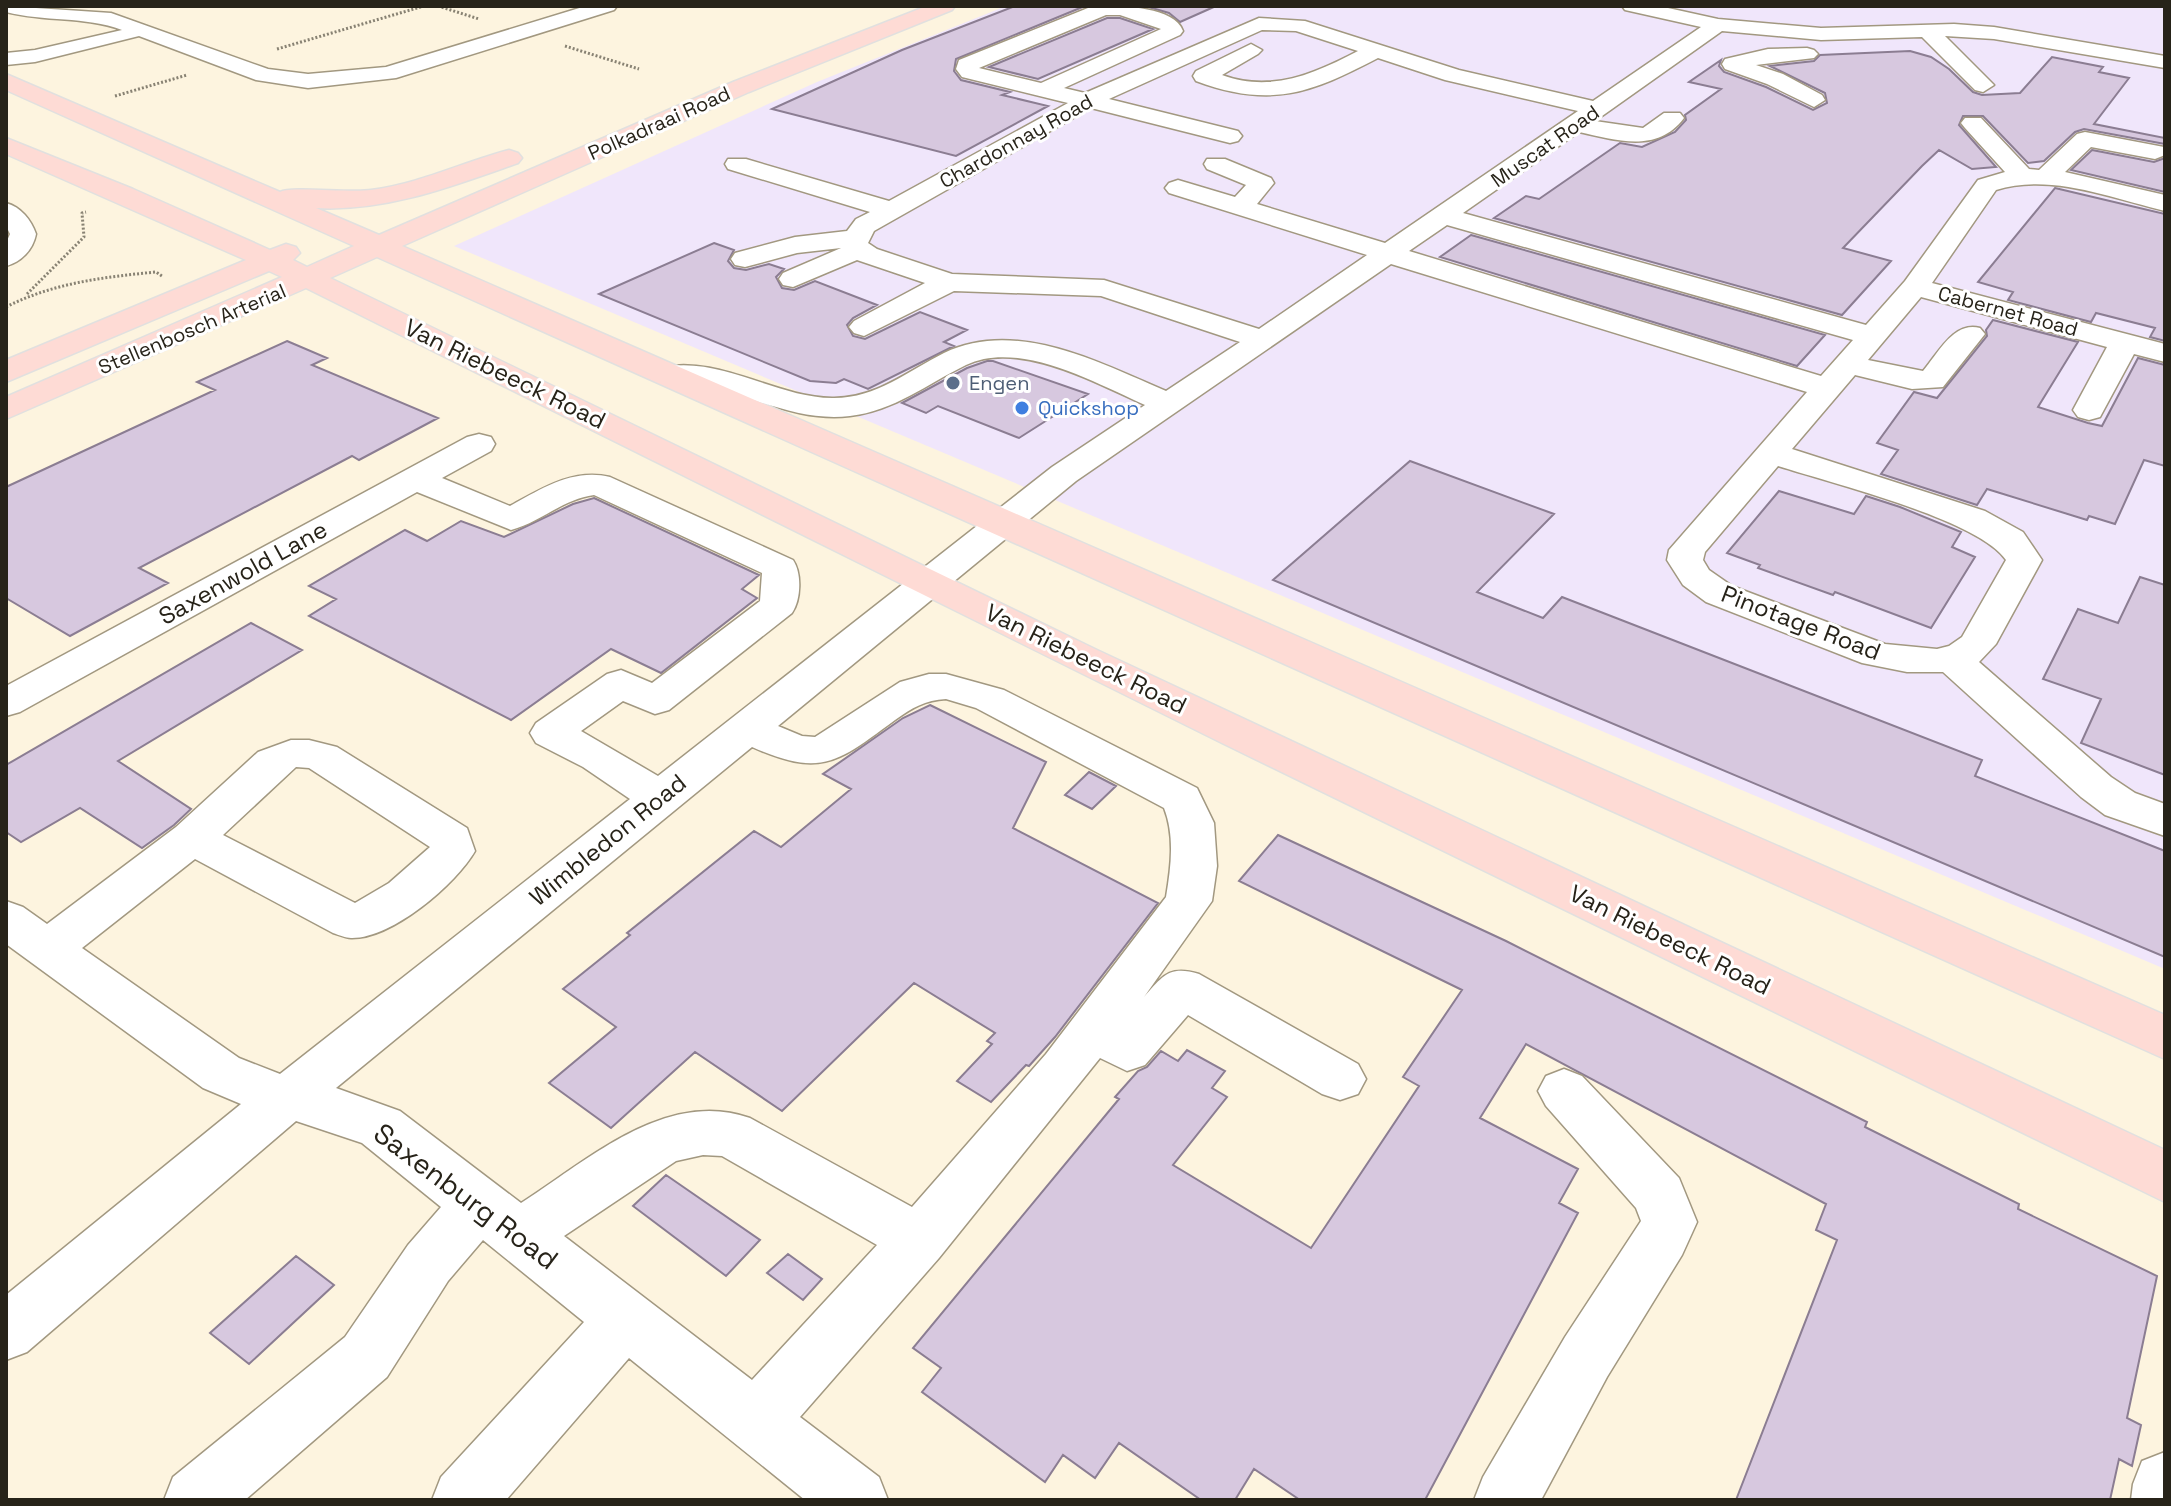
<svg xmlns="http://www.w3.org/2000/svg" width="2171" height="1506" font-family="'Space Grotesk',sans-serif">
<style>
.industrial{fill:#f0e6fb}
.building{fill:#d7c8df;stroke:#8b7d92;stroke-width:2}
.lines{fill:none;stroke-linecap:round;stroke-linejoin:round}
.minor-casing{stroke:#a29880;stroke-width:3}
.major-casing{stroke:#e1e0df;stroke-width:3}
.path{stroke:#888273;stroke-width:3;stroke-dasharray:2 2;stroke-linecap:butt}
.minor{fill:#fff;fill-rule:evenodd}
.major{fill:#fedbd5;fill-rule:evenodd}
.service-dot{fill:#5c6f8a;stroke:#fff;stroke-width:3}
.shop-dot{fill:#3f7fe0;stroke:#fff;stroke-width:3}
.labels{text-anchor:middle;stroke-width:6;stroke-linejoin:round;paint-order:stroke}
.far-street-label{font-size:20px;fill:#272319;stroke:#fff}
.far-service-label{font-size:20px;fill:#4e5e75;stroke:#fff;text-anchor:start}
.far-shop-label{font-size:20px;fill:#366cbe;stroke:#fff;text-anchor:start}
.street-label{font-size:24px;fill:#272319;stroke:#fff}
.near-street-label{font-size:28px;fill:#272319;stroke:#fff}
</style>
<rect width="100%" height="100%" fill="#fdf4df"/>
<!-- industrial -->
<path class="industrial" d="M1006,6H2165V969L454,246L817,82Z"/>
<!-- building -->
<path class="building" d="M1015,6H1085L956,59L954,71L961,80L1010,92L1002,95L1048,106L956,156L772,109L902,50Z
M1145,6H1216L1180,22L1169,13Z
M1107,18H1120L1153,29L1038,79L989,67Z
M1910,51L1931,57L1949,69L1973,92L1982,95L2020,93L2052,57L2103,67L2099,72L2129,78L2094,124L2165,138V144L2084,129L2075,132L2044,161L2028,163L1983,116H1963L1959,125L1996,167L1972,169L1939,150L1922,166L1843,248L1891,261L1842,315L1494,218L1526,196L1539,199L1620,143L1642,147L1675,132L1686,120L1685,115L1721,89L1689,82L1721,60L1719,66L1724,72L1766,87L1813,110L1827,103L1825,93L1770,66L1814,61L1820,55Z
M2092,150L2154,162L2165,158V192L2071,170Z
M2055,188L2165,214V341L2150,337L2155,328L2096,313L2091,322L2008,300L2013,292L1978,282Z
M1471,235L1825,335L1797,366L1440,257Z
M714,243L734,250L728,261L734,268L746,270L769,264L784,269L776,277L782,288L794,290L815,281L877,305L853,318L847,325L853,336L865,339L920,312L967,330L944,342L954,346L868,389L844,379L836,383L810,381L599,294Z
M1993,320L2078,342L2038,407L2088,423L2102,426L2138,358L2165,365V466L2144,460L2115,524L2089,516L2087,520L1987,489L1977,505L1881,474L1898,450L1877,443L1914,392L1937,398L1987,336L1986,330Z
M287,341L327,358L312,365L438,418L359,460L352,456L139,568L168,583L70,636L6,598V487L215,390L197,382Z
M987,361H993L1088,394L1019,438L938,406L926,413L902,403L967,368Z
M1410,461L1554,514L1477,592L1543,618L1562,597L1982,760L1975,776L2165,851V957L1273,580Z
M1779,491L1854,514L1866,496L1900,507L1961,532L1952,547L1975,557L1931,628L1835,592L1833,595L1758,568L1760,565L1727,553Z
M594,498L759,575L742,589L757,598L661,673L611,649L511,720L309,616L336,599L309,586L405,530L427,541L461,521L504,537L573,504Z
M2140,577L2165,585V775L2081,743L2101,699L2043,679L2078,609L2118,623Z
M251,623L302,650L118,761L191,809L174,825L142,848L80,808L21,842L6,832V765Z
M930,705L1046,762L1013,828L1158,903L1055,1037L1029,1066L1026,1065L991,1102L957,1081L992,1044L987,1041L995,1033L914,983L782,1111L695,1052L611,1128L549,1083L616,1027L563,989L624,940L630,935L627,933L754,831L781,847L851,789L823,774L903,718Z
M1089,772L1116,786L1092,809L1065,795Z
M1278,835L1506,941L1867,1122L1865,1127L2019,1204L2018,1209L2157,1276L2127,1418L2141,1425L2132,1466L2119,1459L2110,1500H1736L1837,1240L1816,1230L1826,1204L1526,1044L1480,1118L1578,1169L1559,1203L1578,1213L1425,1500H1300L1254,1469L1235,1500H1201L1119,1443L1095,1478L1063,1455L1045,1482L922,1392L941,1368L913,1348L1119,1099L1115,1097L1138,1071L1147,1067L1161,1051L1178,1061L1187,1050L1225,1071L1212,1088L1227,1097L1173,1165L1311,1248L1419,1086L1403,1077L1462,990L1239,881Z
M666,1175L760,1240L726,1276L633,1206Z
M788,1254L822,1279L803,1300L767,1273Z
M296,1256L334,1285L249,1364L210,1333Z"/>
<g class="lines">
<defs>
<path id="minor" d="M6,6L111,13L268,69L308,74L386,67L586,6H617L614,10L396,78L308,88L256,80L139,36L35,62L6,65V53L35,50L122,30C85,16 44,22 6,12Z
M1093,6C1116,6 1174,5 1183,31L1180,35L1064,88L1085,93L1259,18L1305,21L1459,70L1593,101L1701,27L1625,10L1622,6H1659L1718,19L1821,28L1954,24L1994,27L2165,56V68L1994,39L1945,36L1994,85L1983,92L1975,90L1922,37L1821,40L1722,31L1595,121L1643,128L1664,113H1680L1684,118C1657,154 1616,140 1579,132L1463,213L1866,325L1905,281L1978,180L2005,172L1965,128L1961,123L1965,118H1981L2029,169L2039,170L2077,134L2085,132L2164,147L2165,155L2155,159L2091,147L2065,172L2165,195V211C2111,198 2050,173 1996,190L1932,283L2165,344V362L2134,354L2100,417L2089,420L2078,417L2073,410L2107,347L1921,297L1868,360L1923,371C1939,352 1954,321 1980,328L1985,334L1943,387L1912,389L1855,375L1792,449L1985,511L2023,532L2042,560L1996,644L1979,662L2111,777L2135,793L2165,804V836L2105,815L2081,797L1943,672H1907L1862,663L1706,602L1683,585L1667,560L1669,550L1807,392L1391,264L1076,481L778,726L802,736L815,737L900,682L929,674H946L1004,690L1197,788L1214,823L1217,866L1212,901L1144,997C1163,976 1169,965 1199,974L1358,1064L1366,1079L1358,1094L1340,1100L1322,1094L1188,1015L1145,1065L1127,1071L1100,1058L939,1258L800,1417L879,1477L888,1500H805L629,1358L506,1500H432L441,1477L584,1322L483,1240L448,1281L387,1377L245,1500H164L173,1477L345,1337L408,1245L441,1207L362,1143L296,1121L27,1352L6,1360V1295L241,1104L203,1088L6,944V901L23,907L47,924L176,827L258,752L291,740H309L337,747L467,828L475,851C456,884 392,939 351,938C346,938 339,935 333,933L195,859L82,948L239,1058L280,1074L630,799L583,767L536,743L530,733L536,723L607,674L621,670L652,683L760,601L762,573L594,495C563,499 541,522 511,530L417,492L20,712L6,716V686L467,437L479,434L491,437L495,444L491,451L442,478L510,506C541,489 573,468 610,477L793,560C802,573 801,600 792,613L669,710L655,714L623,701L581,731L658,776L1052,467L1145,405C1097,384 1019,339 966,365C927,384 894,411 850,416C802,422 758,399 713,388C696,384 677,386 659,382L655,375L659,368C718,354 774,397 832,398C875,399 908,371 944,353C1016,318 1100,363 1166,391L1240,342L1101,296L954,291L864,336L854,333L849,327L854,321L925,283L857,260L793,287L783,285L779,279L783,273L841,248L797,253L745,267L735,265L731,259L735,253L795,237L847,231L856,219L870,212L728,169L725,164L728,159H746L889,201L1068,103L962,77L956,69L959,60ZM1106,15H1120L1161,29L1041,83L979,68ZM1262,30L1296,31L1358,51C1314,74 1271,93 1222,75L1258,54L1262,50L1251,44L1196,71L1193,76L1196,81C1271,109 1311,93 1378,58L1445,80L1578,111L1385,243L1257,204L1274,183L1271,178L1225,159H1207L1204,164L1207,169L1246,185L1235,197L1178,180L1169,183L1165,188L1169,193L1367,255L1259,329L1104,280L952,274L877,249L868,243L874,231L1091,108L1230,143L1238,141L1242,136L1238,131L1109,99ZM1447,225L1853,340L1821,376L1409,251ZM1778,466C1830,483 1978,519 2006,560L1962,637L1949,646L1937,649L1885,644L1732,586L1709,570L1703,560L1705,552ZM946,699L976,708L1164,808C1175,836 1171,867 1166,897L1046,1054L912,1207L750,1118C666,1088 587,1161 521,1203L400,1111L336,1088L752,747C822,778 838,762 895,720C912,708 925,700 946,699ZM296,767L309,768L430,847L389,883L355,903L223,835ZM703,1155L722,1156L877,1245L752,1380L564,1236L676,1161Z
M1807,48L1814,50L1818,54L1814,58L1756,65L1783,74L1822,95L1825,100L1814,107L1767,84L1725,69L1722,64L1725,59L1768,49Z
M6,203C21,207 31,220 36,234C33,250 21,262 6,266V243L10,234L6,226Z
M1564,1069L1582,1076L1679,1178L1697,1222L1682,1255L1607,1377L1541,1500H1474L1483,1477L1565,1337L1641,1221L1636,1208L1546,1106L1538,1091L1546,1076Z
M2165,1452V1500H2131L2133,1484L2142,1461Z"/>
<path id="major" d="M927,6H955L952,10L749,92L402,246L2165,1015V1059L377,257L330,278L1097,650L2165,1150V1202L1222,743L306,288L6,419V397L282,277L269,271L6,382V360L246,260L6,154V138L133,189L270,250L286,244L296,247L300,253L293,260L307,267L354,246L6,90V74L280,192C291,186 350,193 371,190C419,184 463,162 509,150L518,153L522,158L518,163C453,186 386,212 316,208L379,235L733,82Z"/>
</defs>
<!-- minor casing -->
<use href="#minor" class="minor-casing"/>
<!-- major casing -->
<use href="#major" class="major-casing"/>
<!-- path -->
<path class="path" d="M438,6L479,19
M565,46L639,69
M277,49L424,6
M115,96L187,75
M27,294L84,237L82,213L86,212
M6,307C53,283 104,277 156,272L162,276"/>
<!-- minor -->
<use href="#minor" class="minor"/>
<!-- major -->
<use href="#major" class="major"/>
</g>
<!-- markers -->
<circle class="service-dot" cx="953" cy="383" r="8"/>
<circle class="shop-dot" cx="1022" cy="408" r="8"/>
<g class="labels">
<!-- far-street labels -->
<g class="far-street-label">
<text transform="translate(659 123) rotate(-24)" y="7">Polkadraai Road</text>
<text transform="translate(1016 141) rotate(-29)" y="7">Chardonnay Road</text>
<text transform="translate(1545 146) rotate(-35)" y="7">Muscat Road</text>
<text transform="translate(2008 311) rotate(15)" y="7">Cabernet Road</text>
<text transform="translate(192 329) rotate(-23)" y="7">Stellenbosch Arterial</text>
</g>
<!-- far-service labels -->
<g class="far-service-label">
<text x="969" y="390">Engen</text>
</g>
<!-- far-shop labels -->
<g class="far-shop-label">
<text x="1038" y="415">Quickshop</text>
</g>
<!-- street labels -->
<g class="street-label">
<text transform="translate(505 374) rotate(26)" y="8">Van Riebeeck Road</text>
<text transform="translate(243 573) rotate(-29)" y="8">Saxenwold Lane</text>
<text transform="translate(1801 623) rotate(21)" y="8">Pinotage Road</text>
<text transform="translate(1086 659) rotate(26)" y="8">Van Riebeeck Road</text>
<text transform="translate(608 840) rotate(-39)" y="8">Wimbledon Road</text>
<text transform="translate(1670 940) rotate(26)" y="8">Van Riebeeck Road</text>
</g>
<!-- near-street labels -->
<g class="near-street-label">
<text transform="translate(466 1196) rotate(37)" y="10">Saxenburg Road</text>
</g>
</g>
<!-- border -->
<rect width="2171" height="1506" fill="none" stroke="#272319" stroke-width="16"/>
</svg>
